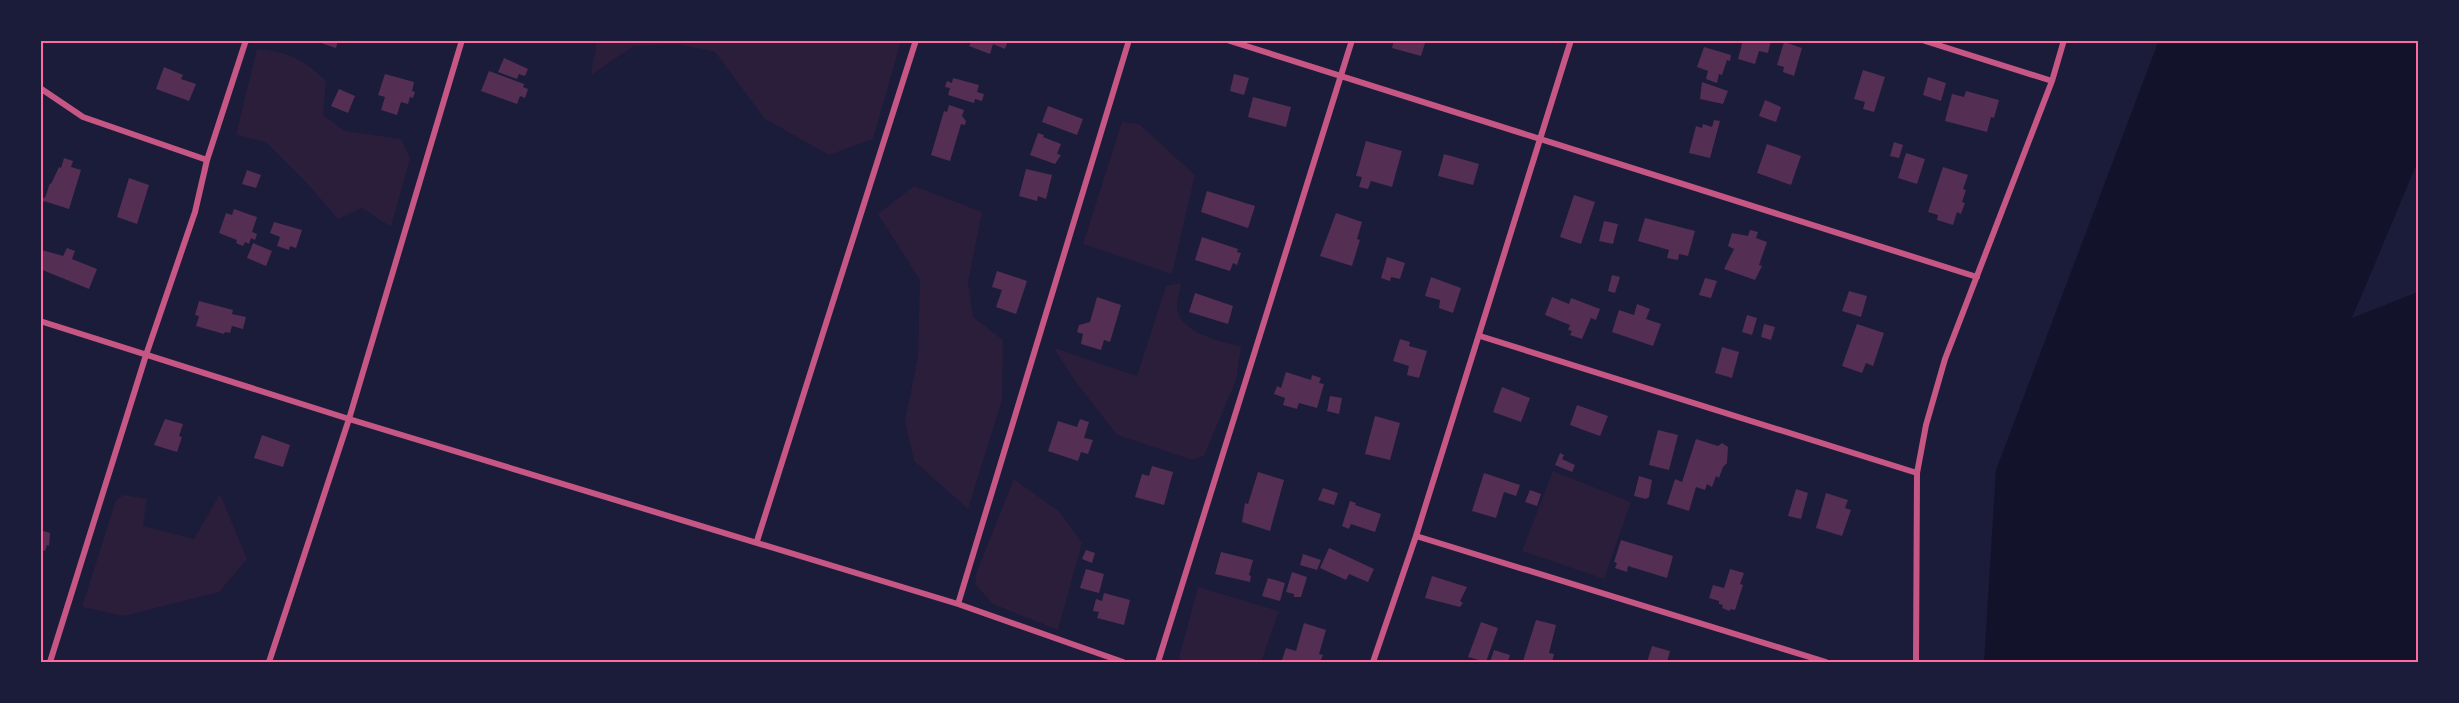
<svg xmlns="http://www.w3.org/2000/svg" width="2459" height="703" font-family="'Work Sans',sans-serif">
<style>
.green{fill:#2a1e3b}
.water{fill:#12122b}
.building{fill:#542f53}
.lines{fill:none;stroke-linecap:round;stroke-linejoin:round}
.minor{stroke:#c65784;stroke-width:6}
.neatline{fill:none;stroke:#ff6b9d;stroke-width:2}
</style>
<rect width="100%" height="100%" fill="#1b1b3a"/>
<!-- green -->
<path class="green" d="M597,41V40L901,41L873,139L829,155L765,119L715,52L677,44L634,46L591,75Z
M257,49C287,51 305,60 326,81L323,115L345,131L401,139L410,158L391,227L362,208L338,219L304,180L266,142L236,135Z
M1122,122L1139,124L1195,175L1172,274L1083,244Z
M914,186L982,212L968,282L973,317L1003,340L1002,400L968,509L914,461L905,421L918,357L920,280L878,214Z
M1181,283C1180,291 1177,299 1177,307C1179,333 1221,342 1241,346L1236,380L1204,456L1192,460L1117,435L1075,381L1054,348L1137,376L1166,286Z
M1553,471L1631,502L1604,579L1522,551Z
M1014,479L1060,512L1082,543L1058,630L993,604L976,585V574Z
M220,494L247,559L219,592L124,616L82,607L116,500L124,495L147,499L143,526L194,539Z
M1198,587L1279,611L1261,662H1182L1179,658Z"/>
<!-- water -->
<path class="water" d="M2159,40L2418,41V161L2352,318L2418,292V662H1984L1996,470Z"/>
<!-- building -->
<path class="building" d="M322,40H338L336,48L321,43Z
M972,40H1008L1005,49L993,44L990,54L969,46Z
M1394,40H1426L1421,56L1392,48Z
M1743,40H1771L1768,53L1759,51L1755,64L1738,59Z
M1784,42L1802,48L1794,76L1783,72L1784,67L1777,65Z
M1704,47L1731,55L1730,61L1727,60L1722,75L1719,74L1717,83L1706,79L1708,71L1697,67Z
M504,58L528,69L525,76L519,74L517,79L498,72Z
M164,67L183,75L181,79L196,84L189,101L156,89Z
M1863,70L1885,77L1874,112L1863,109L1865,102L1854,99Z
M489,71L524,84L523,87L528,89L525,98L520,96L517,104L481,91Z
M385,74L414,82L412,91L415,92L413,98L410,97L408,104L401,102L397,115L381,110L385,97L378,95Z
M1234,74L1249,78L1244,95L1230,91Z
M1928,77L1946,83L1941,101L1923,95Z
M953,78L979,85L977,92L984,94L982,101L975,99L974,103L948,95L950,88L945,87L947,81L952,83Z
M1702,82L1728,91L1723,104L1700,99Z
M339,89L355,96L348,113L331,106Z
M1966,91L1999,100L1994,118L1991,117L1987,132L1945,121L1952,94L1964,97Z
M1253,97L1291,107L1286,127L1248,117Z
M1765,100L1781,107L1776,122L1759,116Z
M949,105L964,110L962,116L966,121L965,125L961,124L950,161L931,155L944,111L947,112Z
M1048,106L1083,119L1077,135L1042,122Z
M1714,120L1720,121L1710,158L1689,153L1696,126L1702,128L1703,124L1712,127Z
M1038,133L1044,135L1043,137L1061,144L1057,154L1061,155L1055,164L1030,155Z
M1366,141L1402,151L1392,187L1371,181L1368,189L1359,187L1362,177L1356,176Z
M1894,142L1903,145L1899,158L1890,156Z
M1767,144L1801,156L1791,185L1757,173Z
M1906,153L1925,159L1917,184L1898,178Z
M1444,154L1479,164L1473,185L1438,176Z
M64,158L73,161L71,167L81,170L69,209L44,201L40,211V196L45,198L50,183L51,184L59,167L61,168Z
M1943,167L1968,175L1963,189L1966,190L1962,202L1965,203L1961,214L1957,212L1953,225L1937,220L1938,215L1928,212Z
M1026,169L1052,175L1046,199L1038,196L1037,201L1019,196Z
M247,170L261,175L256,188L242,184Z
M129,178L149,185L137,224L117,217Z
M1207,191L1255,206L1248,228L1201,212Z
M1574,195L1595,202L1581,244L1560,237Z
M234,209L257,217L252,232L257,234L255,240L251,238L249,244L245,242L243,246L236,243L237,240L219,233L226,213L232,215Z
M1336,213L1362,222L1357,239L1360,240L1352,266L1320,256Z
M1645,218L1695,231L1688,256L1679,254L1678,260L1667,258L1669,250L1638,241Z
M1604,221L1618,224L1613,244L1599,241Z
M274,222L302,230L296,248L290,246L289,250L277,246L280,237L270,233Z
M1750,230L1758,232L1756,238L1767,242L1759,265L1762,266L1755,280L1724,269L1734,249L1728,246L1732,233L1748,236Z
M1202,237L1238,249L1237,252L1241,253L1237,265L1233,263L1230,271L1195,260Z
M253,243L272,251L266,266L247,258Z
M67,248L75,251L72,259L97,269L89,289L40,269L42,250L63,256Z
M1387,257L1405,263L1400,279L1391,277L1390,281L1381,278Z
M997,271L1027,281L1016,314L996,307L1002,290L992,287Z
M1612,275L1620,277L1615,293L1608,291Z
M1431,277L1461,288L1453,313L1439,308L1440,300L1425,296Z
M1705,278L1717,281L1711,298L1699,295Z
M1849,291L1867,296L1861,317L1842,311Z
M1195,293L1233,306L1228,324L1189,312Z
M1097,297L1121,305L1110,342L1104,340L1101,350L1081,344L1083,334L1077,332L1079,325L1090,322Z
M1552,297L1569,304L1571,298L1600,309L1596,320L1591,318L1582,339L1570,335L1572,331L1568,330L1570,325L1545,315Z
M199,301L233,310L232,314L246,317L243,329L232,326L230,333L225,332L224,334L196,326L199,316L195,315Z
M1637,304L1650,309L1646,319L1661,324L1653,346L1612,332L1619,310L1634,315Z
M1747,315L1757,318L1752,335L1742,332Z
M1764,324L1775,327L1771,340L1761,337Z
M1857,324L1884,333L1873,366L1866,363L1862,373L1842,366Z
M1400,339L1410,342L1409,346L1427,351L1419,378L1407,375L1409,366L1393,361Z
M1722,347L1739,352L1732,378L1715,373Z
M1286,372L1311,380L1312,375L1321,378L1319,383L1324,384L1317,408L1299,403L1297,409L1283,405L1285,398L1274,394L1277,386L1281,388Z
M1502,387L1530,398L1521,422L1493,412Z
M1330,396L1342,398L1339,414L1327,411Z
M1577,405L1608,416L1600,436L1570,425Z
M1375,416L1400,423L1390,460L1365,454Z
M165,419L183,424L179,436L182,437L177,452L154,445Z
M1080,419L1089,422L1084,438L1093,440L1088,454L1081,452L1078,461L1048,451L1058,421L1077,427Z
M1658,430L1678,435L1669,470L1649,465Z
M262,435L290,445L283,467L254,458Z
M1696,439L1718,446L1722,443L1728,447L1727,463L1723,467L1719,478L1716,476L1712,487L1707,484L1705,490L1696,487L1689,511L1667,504L1675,479L1682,482Z
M1560,453L1564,455L1562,459L1575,465L1572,472L1555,465Z
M1152,466L1173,472L1164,505L1135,497L1142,474L1149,476Z
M1258,472L1284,480L1270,531L1242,522L1245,503L1248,504Z
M1484,473L1520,485L1516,496L1504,492L1496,518L1472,511Z
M1639,476L1652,480L1649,497L1646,499L1634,496Z
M1323,488L1338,493L1334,505L1318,500Z
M1796,489L1808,493L1801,519L1788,516Z
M1530,490L1541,494L1537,506L1525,502Z
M1826,493L1848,500L1845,508L1851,510L1842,536L1816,528Z
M1350,501L1356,503L1355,505L1381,514L1375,532L1351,524L1349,529L1342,526Z
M40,530L50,533L49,546L47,545L45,551L40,550Z
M1621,540L1673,556L1667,578L1628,566L1627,572L1615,568L1617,563L1614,562Z
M1329,548L1374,569L1368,582L1349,574L1346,580L1320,568Z
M1086,550L1095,553L1092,563L1082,559Z
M1221,552L1253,560L1249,575L1251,576L1250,582L1215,574Z
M1303,554L1321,560L1317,570L1300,565Z
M1086,569L1104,574L1099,593L1080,588Z
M1730,569L1744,573L1740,584L1743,585L1735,610L1730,609V611L1722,608L1723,605L1719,604V601L1709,598L1713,585L1724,588Z
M1292,572L1307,577L1301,597H1294V594L1286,592Z
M1432,576L1467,587L1460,601L1463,603L1460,607L1425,598Z
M1268,578L1285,583L1280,601L1262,596Z
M1104,593L1130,600L1124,625L1097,618L1099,612L1093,611L1096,599L1102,601Z
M1536,620L1556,625L1549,653L1554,654L1552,662L1523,661Z
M1481,622L1498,628L1486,662L1468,657Z
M1304,623L1326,630L1319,654L1323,655L1320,662H1291L1282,660L1286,648L1296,651Z
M1652,646L1670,651L1667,662H1647Z
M1494,650L1510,655L1508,662H1490Z"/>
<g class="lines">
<!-- minor -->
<path class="minor" d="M1227,40L1977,277
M1922,40L2052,81
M40,88L83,117L207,160
M40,321L349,419L958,604L1123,662
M1480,336L1917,473
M1416,536L1826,662
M757,541L916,40
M958,604L1129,40
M50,662L146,355L195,212L207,160L246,40
M269,662L349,419L462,40
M1158,662L1352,40
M1373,662L1416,536L1571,40
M1916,662L1917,473L1926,425L1945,359L2052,81L2064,40"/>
</g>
<!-- border -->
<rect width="2459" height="703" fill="none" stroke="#1b1b3a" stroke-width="84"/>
<rect x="42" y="42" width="2375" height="619" class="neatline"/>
</svg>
